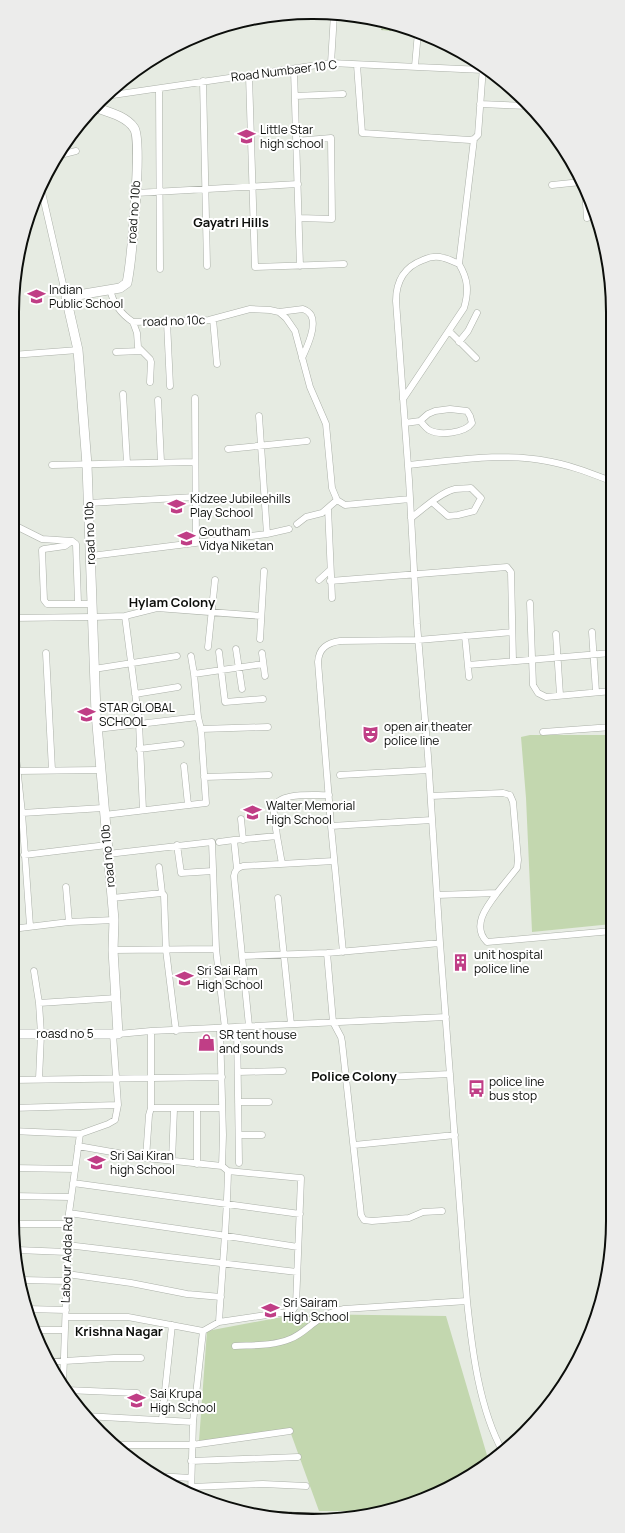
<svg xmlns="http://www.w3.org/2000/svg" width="625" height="1533" font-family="Manrope,sans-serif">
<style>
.park{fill:url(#park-dots)}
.pitch{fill:#c3d7af}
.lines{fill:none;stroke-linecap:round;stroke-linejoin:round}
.street-casing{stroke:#abb0a8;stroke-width:7}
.secondary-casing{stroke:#abb0a8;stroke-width:10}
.street{stroke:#fff;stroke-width:6}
.secondary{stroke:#fff;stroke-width:9}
.rail-casing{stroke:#2c2e2a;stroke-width:3.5}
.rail{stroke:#fff;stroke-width:2;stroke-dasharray:6;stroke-linecap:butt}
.labels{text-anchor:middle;stroke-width:4;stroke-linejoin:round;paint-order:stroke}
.street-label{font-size:12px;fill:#0c0e0b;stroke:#fff}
.poi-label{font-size:12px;fill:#0c0e0b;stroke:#fff;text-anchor:start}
.neighbourhood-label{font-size:13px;font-weight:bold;fill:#0c0e0b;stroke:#fff}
.rim{fill:none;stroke:#0c0e0b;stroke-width:2}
</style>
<defs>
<pattern id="park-dots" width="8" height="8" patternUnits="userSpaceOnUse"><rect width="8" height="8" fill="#c3d7af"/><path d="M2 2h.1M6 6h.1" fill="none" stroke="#a6b795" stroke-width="1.8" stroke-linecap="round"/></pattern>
</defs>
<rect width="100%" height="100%" fill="#e6ebe2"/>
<!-- park -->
<path class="park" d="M382,22L392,24L391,31L381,30Z"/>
<!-- pitch -->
<path class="pitch" d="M530,735H612V924L532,932L526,798L521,737Z
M298,1314L446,1316L489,1462L463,1481L384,1511H319L290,1431L199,1441L207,1331Z"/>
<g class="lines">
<defs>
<path id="street" d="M331,63L334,14
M357,65L362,133L470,140L474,139L478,135L483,67
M415,66L418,32
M294,70L300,266
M249,76L255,267L344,264
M203,81L207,266
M159,89L160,269
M106,96L331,63L483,70
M295,96L343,94
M480,104L529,106
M474,139L459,264C454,262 449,259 444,258C437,256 429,257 423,260C404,267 396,282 396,301L409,480L417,624L428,756L440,943L467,1301C472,1349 479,1409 503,1452
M296,141L331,138L332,219L299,218
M56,156L76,151
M552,185L581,182
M41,188L66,297
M585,188L587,218
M136,193L298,184
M110,289C113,304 121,314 133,322L209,320L250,309L270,310L279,312L303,309C306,310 309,312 311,315C317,326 307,347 302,358
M279,312L286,318L295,331L310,387L326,424L332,488L337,500
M213,319L217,364
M133,322L137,333L138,347L150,359L151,362L150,382
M167,322L170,386
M449,331L476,358
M459,342L468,331L477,313
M116,352L141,351
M12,355L78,350
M123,394L127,463
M195,398L196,543
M403,399L464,308C469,291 468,279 459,264
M158,400L161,462
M259,416L267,534
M405,423L420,421L428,414L435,411L450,409L467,411L470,416L472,423C465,433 440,436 429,430C426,428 423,424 420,421
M228,449L307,441
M52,465L195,462
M408,465C453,461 502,452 547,461C570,465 590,473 611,481
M89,503L195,497
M328,508L332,598
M411,518C423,509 441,492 455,489C460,488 466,489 471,488L481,498L474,511L458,515L448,516L432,502
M12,524L42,539L72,541L76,544L78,603
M297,524L306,517L322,513L337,500L345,505L410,499
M72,541L65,546L44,549L42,550L44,600L47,604H92
M91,556L267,534L289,529
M319,580L330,570
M330,581L507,567L511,572L513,661
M530,603L533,685L538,693L546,697L612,691
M125,616L139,723L143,810
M12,618L93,617L125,616L157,608L261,616
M592,632L596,692
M556,634L560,695
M465,636L469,677
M260,639L264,571
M208,647L215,580
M236,649L242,689
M219,652L225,702L263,699
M46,653L52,770
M262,653L265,676
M191,656L194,674
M468,665L611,653
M94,669L177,656
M135,694L178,687
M12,719L22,813L30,926
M97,729L198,717
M201,729L268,727
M543,732L612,727
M139,749L181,744
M184,766L188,805
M17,771L100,770
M340,775L429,770
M204,777L269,775
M431,796L503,793L510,795L513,802L518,860L517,868L497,893L437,895
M22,813L103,808
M104,815L206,803L201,729L198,717L194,674L263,664
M241,819L243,840
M432,820L331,826L318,662C319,648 327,643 340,641L418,640L512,632
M331,826L343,952
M277,836L282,864
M219,842L234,840
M177,845L181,873L213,871
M108,854L212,842L216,949L225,1028
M24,855L107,845
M159,867L162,893L164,895L166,950L176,1031
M237,869L234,840L277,836C276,827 273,816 274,808C278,791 316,796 329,795
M66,887L69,922
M497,893C487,906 471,926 487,942L612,931
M112,898L162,893
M278,898L291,1024
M12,929L69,922L114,920
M113,950L216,949
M327,953L333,1022L341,1037L342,1042L361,1215L364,1220L372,1221L409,1218L423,1212L442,1211
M243,956L327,953L440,943
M34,971L39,1003L41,1034L39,1079
M39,1003L117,998
M249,1026L234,876C235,870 237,868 243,866L334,861
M237,1027L239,1163
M220,1029L223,1135L222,1166
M118,1034L151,1031L446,1017
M238,1072L283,1071
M362,1078L450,1074
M12,1080L222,1077
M238,1102H269
M12,1108L118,1105
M151,1108H222
M12,1131L80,1134L108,1124L115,1120L118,1105L113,1034
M239,1135H262
M354,1145L455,1135
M78,1146L146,1158L222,1166L228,1171C227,1221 222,1271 219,1322L203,1331L193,1422L191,1494
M146,1158L149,1115L151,1108V1031
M172,1161L174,1109
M197,1164V1109
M12,1168L75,1169
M73,1183L300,1214
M12,1196L71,1197
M69,1213L220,1235L298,1247
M13,1224H68
M67,1245L297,1272
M17,1250L67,1252
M67,1274L131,1283L187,1294L221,1297
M22,1280L67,1281
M27,1309L66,1310
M66,1317H128L203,1331
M219,1322L287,1312L293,1310L296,1305L301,1178L228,1171
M34,1330H65
M235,1346C253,1345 273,1346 290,1339C301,1335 309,1326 318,1320C326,1314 335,1311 344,1309L467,1301
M48,1362L114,1358H141
M63,1386L69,1213L80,1134
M66,1390L137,1393
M85,1416L193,1422
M162,1419L172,1325
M119,1445H192L290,1431
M191,1461L298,1457
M156,1476L191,1478
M191,1487L263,1484L306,1486"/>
<path id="secondary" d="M12,1034H118L113,950L114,920L96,713L87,465L78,350L66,297L120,288L127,283C131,264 143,140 134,128C126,116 108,112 94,107
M262,1516L297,1518"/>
</defs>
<!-- street casing -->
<use href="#street" class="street-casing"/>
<!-- secondary casing -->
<use href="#secondary" class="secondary-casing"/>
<!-- street -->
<use href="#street" class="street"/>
<!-- secondary -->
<use href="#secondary" class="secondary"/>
<defs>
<path id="rail" d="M244,1512L357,1516"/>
</defs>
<!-- rail casing -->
<use href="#rail" class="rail-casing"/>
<!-- rail -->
<use href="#rail" class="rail"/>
</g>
<!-- icons -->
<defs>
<symbol id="university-bare" viewBox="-9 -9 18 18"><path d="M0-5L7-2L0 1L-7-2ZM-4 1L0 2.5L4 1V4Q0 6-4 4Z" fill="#c03e86" stroke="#fff" stroke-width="2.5" paint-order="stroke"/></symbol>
<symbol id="theatre-bare" viewBox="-9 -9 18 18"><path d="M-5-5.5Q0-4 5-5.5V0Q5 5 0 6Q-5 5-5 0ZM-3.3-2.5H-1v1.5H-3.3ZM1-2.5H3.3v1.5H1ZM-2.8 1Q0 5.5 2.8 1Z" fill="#c03e86" stroke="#fff" stroke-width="2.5" paint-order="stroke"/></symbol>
<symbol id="building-bare" viewBox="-9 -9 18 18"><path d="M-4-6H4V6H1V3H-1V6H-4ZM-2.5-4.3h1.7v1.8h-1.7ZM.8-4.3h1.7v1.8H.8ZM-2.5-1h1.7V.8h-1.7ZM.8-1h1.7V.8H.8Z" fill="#c03e86" stroke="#fff" stroke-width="2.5" paint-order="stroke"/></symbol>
<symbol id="shop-bare" viewBox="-9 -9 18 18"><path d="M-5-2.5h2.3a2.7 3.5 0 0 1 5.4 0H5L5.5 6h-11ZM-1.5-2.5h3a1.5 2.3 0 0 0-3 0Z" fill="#c03e86" stroke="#fff" stroke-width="2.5" paint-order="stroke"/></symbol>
<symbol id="bus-bare" viewBox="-9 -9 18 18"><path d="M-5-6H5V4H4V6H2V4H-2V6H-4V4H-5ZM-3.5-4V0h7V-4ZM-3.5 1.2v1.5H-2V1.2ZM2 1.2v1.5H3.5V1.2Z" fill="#c03e86" stroke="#fff" stroke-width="2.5" paint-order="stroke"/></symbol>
</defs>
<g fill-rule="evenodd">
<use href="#university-bare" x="234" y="124" width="25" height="25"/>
<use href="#university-bare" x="24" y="284" width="25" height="25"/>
<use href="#university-bare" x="164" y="494" width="25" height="25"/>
<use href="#university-bare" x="174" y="526" width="25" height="25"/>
<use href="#university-bare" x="74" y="702" width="25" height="25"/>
<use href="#theatre-bare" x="358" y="722" width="25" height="25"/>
<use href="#university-bare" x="240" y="800" width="25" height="25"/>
<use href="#building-bare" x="448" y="950" width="25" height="25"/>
<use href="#university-bare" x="172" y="966" width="25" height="25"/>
<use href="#shop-bare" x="194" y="1030" width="25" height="25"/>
<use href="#bus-bare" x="464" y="1076" width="25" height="25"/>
<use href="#university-bare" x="84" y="1150" width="25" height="25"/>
<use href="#university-bare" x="258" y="1298" width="25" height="25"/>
<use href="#university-bare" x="124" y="1388" width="25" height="25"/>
</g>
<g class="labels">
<!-- street labels -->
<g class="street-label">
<text transform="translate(284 71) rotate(-7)" y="4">Road Numbaer 10 C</text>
<text transform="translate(134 212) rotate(-86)" y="4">road no 10b</text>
<text transform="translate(174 321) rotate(-2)" y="4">road no 10c</text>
<text transform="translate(90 533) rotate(-92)" y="4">road no 10b</text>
<text transform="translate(108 856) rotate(-95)" y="4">road no 10b</text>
<text x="65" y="1038">roasd no 5</text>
<text transform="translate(67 1260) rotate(-88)" y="4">Labour Adda Rd</text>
</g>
<!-- poi labels -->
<g class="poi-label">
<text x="260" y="134">Little Star<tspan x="260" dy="14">high school</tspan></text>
<text x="49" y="294">Indian<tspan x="49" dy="14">Public School</tspan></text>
<text x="190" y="503">Kidzee Jubileehills<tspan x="190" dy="14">Play School</tspan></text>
<text x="199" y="536">Goutham<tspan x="199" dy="14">Vidya Niketan</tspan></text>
<text x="99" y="712">STAR GLOBAL<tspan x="99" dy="14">SCHOOL</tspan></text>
<text x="384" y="731">open air theater<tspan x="384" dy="14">police line</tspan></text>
<text x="266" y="810">Walter Memorial<tspan x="266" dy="14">High School</tspan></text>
<text x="474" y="959">unit hospital<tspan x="474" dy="14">police line</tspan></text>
<text x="197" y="975">Sri Sai Ram<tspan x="197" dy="14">High School</tspan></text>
<text x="219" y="1039">SR tent house<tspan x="219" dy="14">and sounds</tspan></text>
<text x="489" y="1086">police line<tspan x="489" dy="14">bus stop</tspan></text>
<text x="110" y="1160">Sri Sai Kiran<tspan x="110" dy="14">high School</tspan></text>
<text x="283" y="1307">Sri Sairam<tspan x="283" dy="14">High School</tspan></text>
<text x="150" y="1398">Sai Krupa<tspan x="150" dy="14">High School</tspan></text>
</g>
<!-- neighbourhood labels -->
<g class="neighbourhood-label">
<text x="231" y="227">Gayatri Hills</text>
<text x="172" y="607">Hylam Colony</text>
<text x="354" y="1081">Police Colony</text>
<text x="119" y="1336">Krishna Nagar</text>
</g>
</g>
<!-- crop -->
<path d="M0 0H625V1533H0ZM312 19H313A293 293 0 0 1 606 312V1221A293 293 0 0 1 313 1514H312A293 293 0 0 1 19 1221V312A293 293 0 0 1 312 19Z" fill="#ececeb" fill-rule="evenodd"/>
<path class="rim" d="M312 19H313A293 293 0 0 1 606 312V1221A293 293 0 0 1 313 1514H312A293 293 0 0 1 19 1221V312A293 293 0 0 1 312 19Z"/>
</svg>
